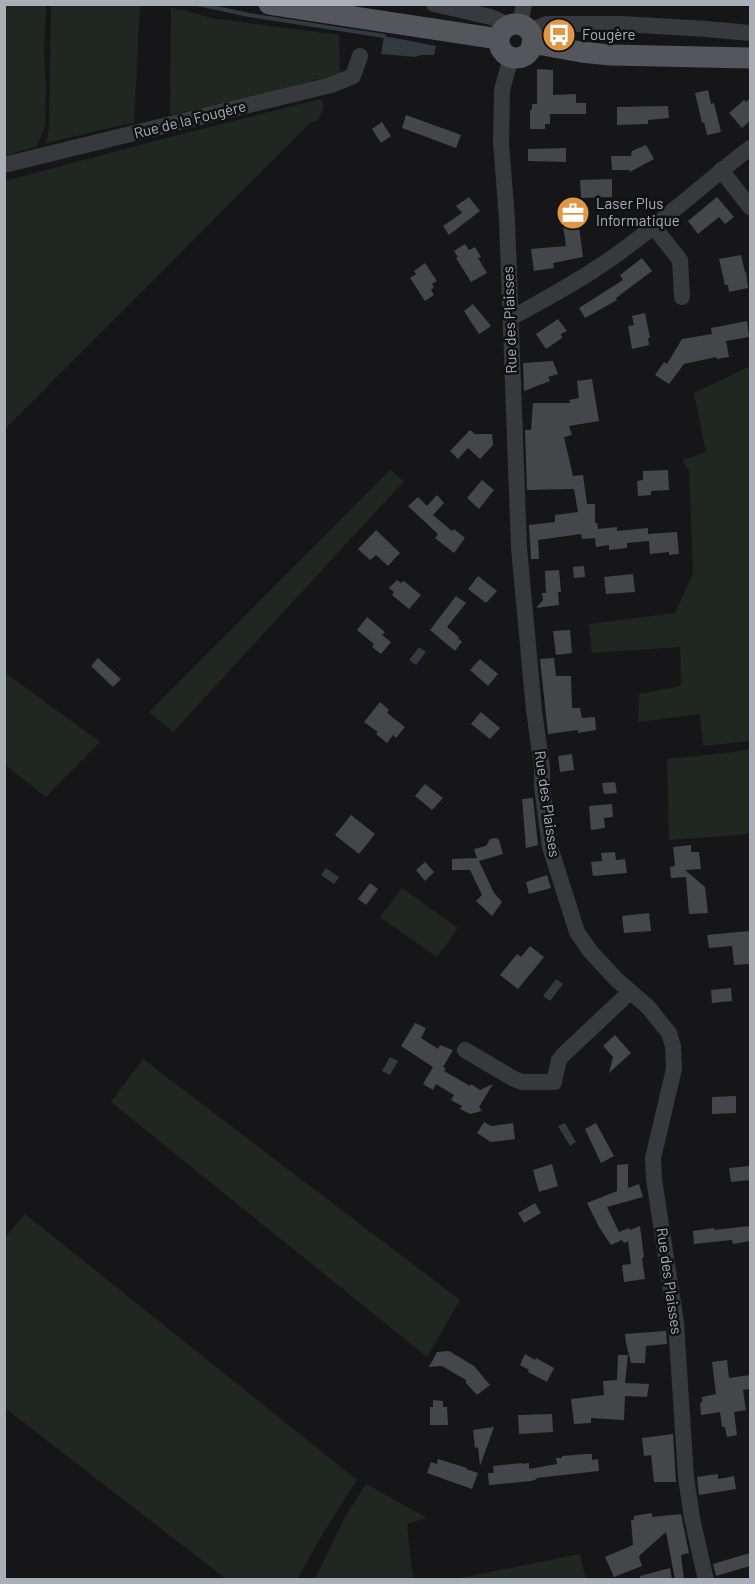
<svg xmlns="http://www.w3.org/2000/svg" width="755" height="1584" font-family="Barlow,sans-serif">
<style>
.green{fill:#202721}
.water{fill:#303a3f}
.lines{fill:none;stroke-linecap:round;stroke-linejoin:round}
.stream{stroke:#303a3f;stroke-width:4}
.building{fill:#45464a}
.minor{stroke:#37393c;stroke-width:16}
.major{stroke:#54565b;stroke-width:21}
.labels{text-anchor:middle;stroke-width:5;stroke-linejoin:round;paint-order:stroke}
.poi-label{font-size:15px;fill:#a9afb6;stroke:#111113;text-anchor:start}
.street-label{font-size:15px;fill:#a9afb6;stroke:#111113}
</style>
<rect width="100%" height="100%" fill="#161618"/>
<!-- green -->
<path class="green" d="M5,4L46,5L44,52L46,92L45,126L37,146L5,156Z
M51,5H140L134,123C104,128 75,137 46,143L49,129Z
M171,8L188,11L211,18L339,35L340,75L314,80L287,89L170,115Z
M321,99L324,108L317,121L311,122L5,429V181L174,136Z
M750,366V741L703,746L700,714L638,722L639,694L681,686L680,647L592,653L589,624L675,613L693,573L689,470L682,460L706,452L694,393Z
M390,470L404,481L173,732L149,712Z
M4,672L100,742L46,797L5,765Z
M750,749V833L740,835L669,840L667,759L736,752L737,751Z
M402,888L458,928L437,957L380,917Z
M143,1059L460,1300L427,1357L111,1102Z
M25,1214L357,1480L325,1530L297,1579H226L5,1408V1237Z
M366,1484L427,1518L407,1524L413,1579H315L345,1517Z
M580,1554L586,1579H455Z"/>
<!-- water -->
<path class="water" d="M384,36L436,46L434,55H422L415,57L381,54Z
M419,647L426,652L416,665L409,660Z
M326,868L339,877L334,884L321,875Z
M556,979L563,984L550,1001L543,996Z
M390,1057L398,1061L390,1075L382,1071Z
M565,1123L576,1142L570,1146L558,1126Z"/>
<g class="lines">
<!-- stream -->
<path class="stream" d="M198,4L249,15L384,36"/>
</g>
<!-- building -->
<path class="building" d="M537,69L553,70V95L576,94V103H586V114H550V124H545V129H530V110H532V104H537Z
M708,90L711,104L714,103L721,132L707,135L704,122L702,123L695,93Z
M750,98V121L742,128L729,113L744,100L746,102Z
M668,106L669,118L648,120V124L617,125V107Z
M406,115L461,135L456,148L402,128Z
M382,122L391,136L381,143L372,129Z
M646,145L654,159L630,172L629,170H612L611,156H631L632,151Z
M566,148V162L528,161V149Z
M612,179V197L581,198L580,180Z
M469,197L480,211L449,235L443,226L462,213L456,206Z
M717,197L734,217L725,224L719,217L698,234L688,221Z
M576,203L583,257L553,263L554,268L534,271L531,249L566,246L560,205Z
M465,244L469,250L475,247L481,257L478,258L487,273L471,282L456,258L458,257L454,251Z
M741,255L745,272H746L748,288L729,292L728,285H725L719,259Z
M642,258L652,271L616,298L617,300L585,318L579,308L623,280L620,275Z
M425,263L437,281L432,284L434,287L431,290L434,295L425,301L410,278L416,274L414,271Z
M473,304L491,326L479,334L464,311Z
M645,313L650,338H648L649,345L632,349L628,326L634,325L632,316Z
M558,319L567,331L561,334L562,338L546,349L536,334Z
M747,321L749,337L726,341L729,357L717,359L716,357L684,364L669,384L655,375L664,362L667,364L682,339L712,334L711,328Z
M553,361L558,374L548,377L550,381L524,391L523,363Z
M592,379L599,421L569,426L572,435L564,437L573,476L583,475L587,504H595V523H597L598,529L617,527V531L648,528V534L677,532L679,554L669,555V552L650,554L649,541L627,543V548L609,550V545L596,547L595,538L582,539L581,534L538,540L539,559H531L529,525L555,522V515L578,512L574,489L527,490L525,430H531L533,403H570L569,400L579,398L577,381Z
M470,430L475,434H492L493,445L480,459L468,448L458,459L450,451Z
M668,470L669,490L651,491V495L638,496L637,481L643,480V471Z
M482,480L494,490L479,509L467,498Z
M437,495L444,503L433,515L452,531L454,529L465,538L454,553L435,538L438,534L408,506L418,497L427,506Z
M376,530L400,553L388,566L376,555L370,560L358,549Z
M584,566L585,577L574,578L573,567Z
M559,570L561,592H558L559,605L536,608L543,600L542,593H546L545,571Z
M633,574L635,592L606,594L604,577Z
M478,576L497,591L486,603L468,589Z
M397,580L401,583L404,581L421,595L409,609L392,595L394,592L389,588Z
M456,596L466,603L447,627L459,637L458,638L462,642L455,651L430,630Z
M367,617L385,632L382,635L391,642L381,654L372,647L374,644L357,630Z
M570,630L572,653L556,655L553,631Z
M98,658L121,679L113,687L91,666Z
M554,658L556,676H571L572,708H580L582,718L595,717L596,730L578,733V730L548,734L540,659Z
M480,659L498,674L488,686L470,670Z
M380,702L389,710L387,713L405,727L396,738L393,735L387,743L376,734L378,732L364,722Z
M481,712L500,728L490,739L471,724Z
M572,754L574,770L560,772L558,756Z
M615,782L617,793L604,794L602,783Z
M425,784L443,798L432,810L415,796Z
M533,798L538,845L526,848L522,799Z
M612,804L613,817L604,818L605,828L591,830L589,806Z
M351,815L375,834L359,854L335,835Z
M496,838L499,840L503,854L479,861L494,893L502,902L492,916L476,901L482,895L470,870H452V859L477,858L474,849L486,846L490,839Z
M691,845V852H699L701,869L685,870L705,887L708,913L689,914L686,877L671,878L670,867L675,866L673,847Z
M615,852L616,860L625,859L627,873L593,876L591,862L602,861L601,853Z
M425,862L434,872L425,881L416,870Z
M547,875L551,888L529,894L526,882Z
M370,883L378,889L366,905L358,899Z
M649,913L651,931L624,933L622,916Z
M749,931L750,964L734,965L732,946L709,948L707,935Z
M530,946L544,957L518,989L500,975L517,954L521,957Z
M731,988L732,1001L712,1003L711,990Z
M415,1023L426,1028L421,1038L438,1049L440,1045L453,1050L443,1067L446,1069L444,1071L470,1086L471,1084L480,1090L493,1084L479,1107L482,1111L470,1114L460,1109L462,1106L451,1100L454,1095L436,1084L433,1090L423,1084L433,1067L401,1046Z
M615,1035L631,1053L609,1073L613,1057L603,1046Z
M736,1096V1113L712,1114V1097Z
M484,1122L491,1126L513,1123L515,1139L491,1142L477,1133Z
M596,1123L614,1156L601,1163L585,1129Z
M552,1164L558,1186L539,1192L533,1170Z
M628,1164V1188L639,1184L643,1197L607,1207L619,1232L629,1228L630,1230L640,1226L644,1257L642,1258L645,1279L624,1282L622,1265L631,1264L628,1241L624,1243L622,1240L611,1245L599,1227L587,1203L617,1191V1165Z
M750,1166V1180L731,1182L729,1168Z
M535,1203L541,1213L524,1223L518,1213Z
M750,1226V1241L733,1244L732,1240L694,1244L693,1231L714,1228V1230Z
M666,1331L667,1344L646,1346L645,1363H631L626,1343L625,1334Z
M449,1351L474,1366L490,1385L477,1395L466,1383V1380L442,1366L429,1367L437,1352Z
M525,1354L535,1360L536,1358L554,1368L547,1382L528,1372L529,1370L520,1365Z
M618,1355H628L625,1383L649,1384L647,1397L625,1396L624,1420L591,1418V1423L574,1424L571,1399L604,1395L603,1381L617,1380Z
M727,1360L729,1378L750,1375V1389L743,1390L746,1410L734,1412L737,1435L727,1437L725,1427H722L720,1412L701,1415L700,1403L702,1402V1397L716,1394L712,1362Z
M433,1400L443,1401V1407H447L448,1425H430V1407H433Z
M552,1414L553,1432L519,1434L518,1415Z
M494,1427L480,1466L478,1447L475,1448L473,1430Z
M673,1434L676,1482H654L651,1455L644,1456L642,1438Z
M585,1454H592V1460L598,1459L599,1471L536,1478L537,1479L531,1481L489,1485L488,1473H494L493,1466L522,1463V1464L529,1463V1469L557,1464L556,1458H562V1456Z
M438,1459L467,1468L466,1469L478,1473L472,1489L427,1473L431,1462L437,1464Z
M718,1474V1479L734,1476L736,1489L699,1495L697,1477Z
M652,1513V1517L681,1514L689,1553L681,1555L684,1580H675L666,1532L640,1555L639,1557L642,1566L614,1577L605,1557L633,1545L631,1520H634V1516Z
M750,1553V1566L716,1576L713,1564Z
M670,1568L672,1580H641L640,1576Z"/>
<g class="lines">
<!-- minor -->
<path class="minor" d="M434,4L491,17L509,25
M520,24L524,4
M530,31L546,24H622L706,29L750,33
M511,57L502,90L501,142L507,220L519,548L534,710L542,768V787L550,847L577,932L590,951L616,979L648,1007L669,1033L673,1046L674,1069L653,1158L654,1179L676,1323L686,1477L692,1518L706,1580
M4,165L331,85L353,76L360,56
M721,170L750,207
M653,226L680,260L682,297
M511,317L522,312C547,298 573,284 597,268C652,232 699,187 750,148
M465,1050L514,1079L522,1082H554L559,1060L563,1055L630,992"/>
<!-- major -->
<path class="major" d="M269,4L499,39
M499 41a17 17 0 1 1 34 0a17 17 0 1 1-34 0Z
M532,43L581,52L610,55L750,58"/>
</g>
<!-- icons -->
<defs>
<symbol id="bus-disc" viewBox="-11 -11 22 22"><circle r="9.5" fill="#df9746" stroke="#111113"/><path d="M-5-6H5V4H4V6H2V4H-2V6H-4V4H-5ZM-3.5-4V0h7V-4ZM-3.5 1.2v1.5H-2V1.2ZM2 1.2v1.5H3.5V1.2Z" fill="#fff"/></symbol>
<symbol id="office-disc" viewBox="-11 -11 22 22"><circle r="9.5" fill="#df9746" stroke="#111113"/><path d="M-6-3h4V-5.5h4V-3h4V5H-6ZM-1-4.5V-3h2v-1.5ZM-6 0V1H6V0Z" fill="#fff"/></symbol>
</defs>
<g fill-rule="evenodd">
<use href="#bus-disc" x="540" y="16" width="38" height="38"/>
<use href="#office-disc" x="554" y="194" width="38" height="38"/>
</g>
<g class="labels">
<!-- poi labels -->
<g class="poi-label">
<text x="582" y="40">Fougère</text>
<text x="596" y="209">Laser Plus<tspan x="596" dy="17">Informatique</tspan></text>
</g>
<!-- street labels -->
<g class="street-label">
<text transform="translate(190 120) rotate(-14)" y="5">Rue de la Fougère</text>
<text transform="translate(510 320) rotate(-92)" y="5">Rue des Plaisses</text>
<text transform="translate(547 804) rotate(82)" y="5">Rue des Plaisses</text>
<text transform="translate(669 1281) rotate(82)" y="5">Rue des Plaisses</text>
</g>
</g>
<!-- border -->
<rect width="755" height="1584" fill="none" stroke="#a9afb6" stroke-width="12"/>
</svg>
